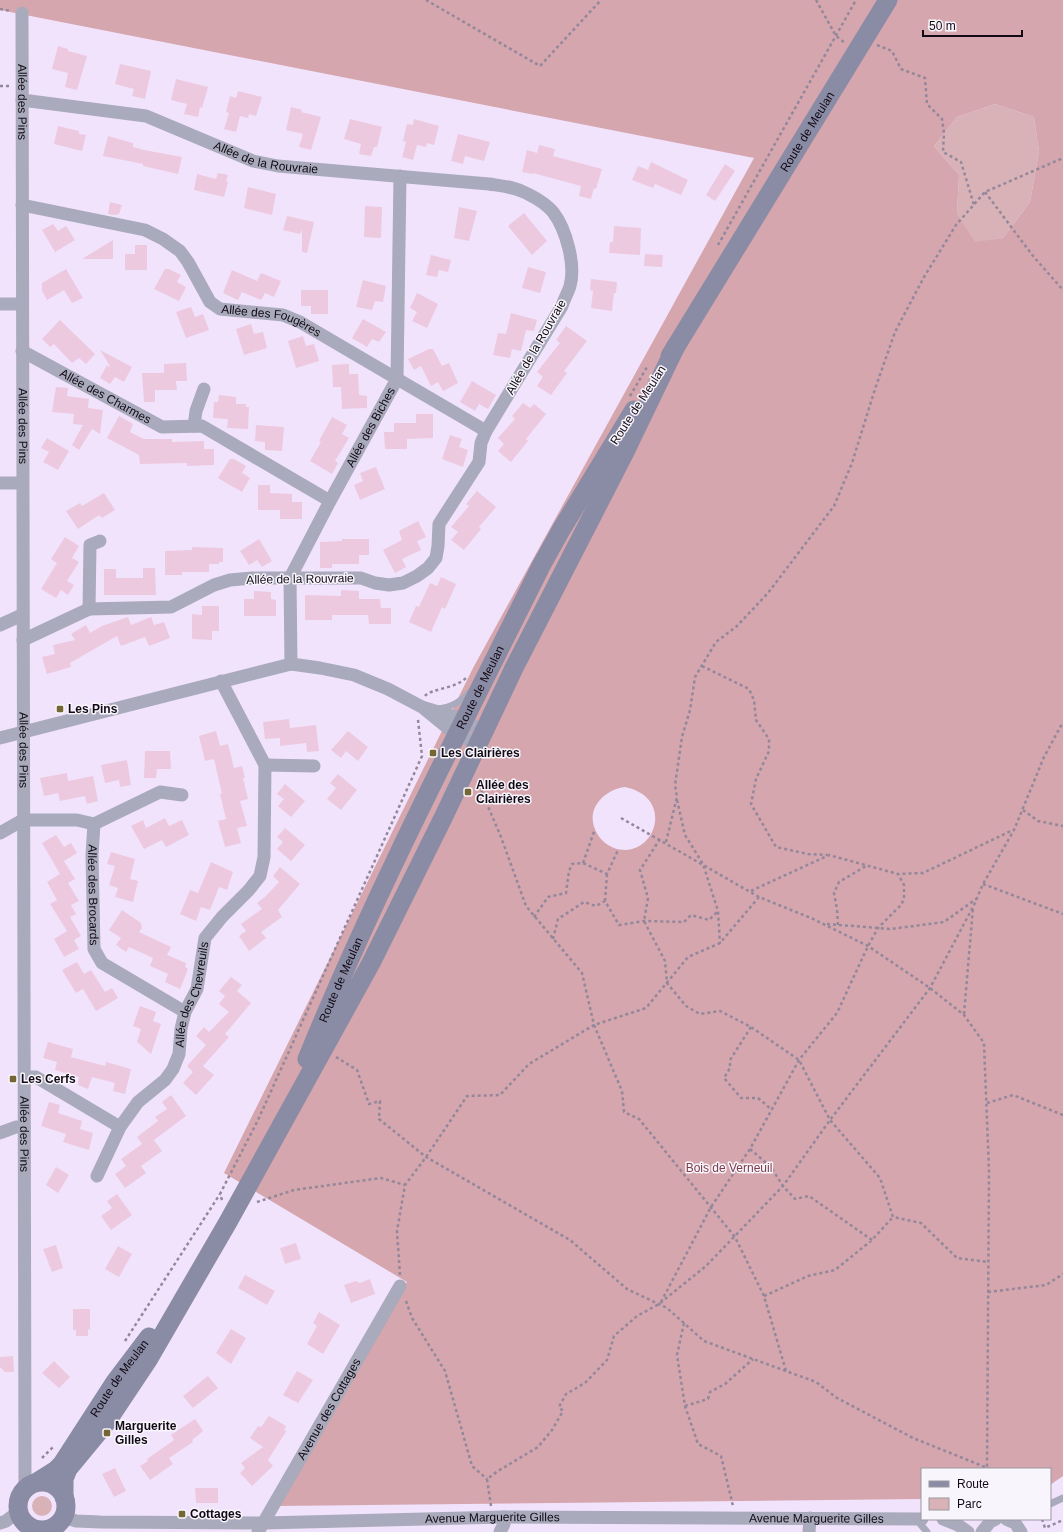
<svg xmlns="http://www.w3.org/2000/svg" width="1063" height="1532" font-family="Helvetica,sans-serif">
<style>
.green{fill:#d9b2b7}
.forest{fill:#d5a6ad;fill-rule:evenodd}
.building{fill:#ecc9df}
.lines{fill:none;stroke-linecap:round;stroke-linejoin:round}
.path{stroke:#93889b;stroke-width:2.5;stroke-dasharray:3 3;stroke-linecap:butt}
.service{stroke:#a9aabb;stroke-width:7}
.minor{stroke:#a9aabb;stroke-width:13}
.secondary{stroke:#8a8ba4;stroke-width:19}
.poi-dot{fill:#756734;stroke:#f9f5fc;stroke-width:1.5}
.labels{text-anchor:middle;stroke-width:3;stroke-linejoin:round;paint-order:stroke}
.street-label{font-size:12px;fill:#110a15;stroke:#f9f5fc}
.poi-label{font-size:12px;font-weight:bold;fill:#110a15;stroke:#f9f5fc;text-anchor:start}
.park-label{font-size:12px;fill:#7a3d49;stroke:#f9f5fc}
</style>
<rect width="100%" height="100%" fill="#f2e3fd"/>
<!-- green -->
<path class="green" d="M995,104L1034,117L1039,151L1030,202L1003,238L975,243L957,213L959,175L934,146L957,117Z
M32 1506a10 10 0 1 1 20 0a10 10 0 1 1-20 0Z"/>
<!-- forest -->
<path class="forest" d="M0,0H1063V1476L1050,1485V1469H922V1499L277,1506L407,1282L224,1173L473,668L754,158L0,10ZM995,104L1034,117L1039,151L1030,202L1003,238L975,242L957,213L959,175L934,146L957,117ZM625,787C678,798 653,862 614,848C607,845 602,841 598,835C583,812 602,790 625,787Z"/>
<!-- building -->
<path class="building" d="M58,46L68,49V51L87,56L77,90L65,87L68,73L52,69Z
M120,64L151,71L145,99L132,96L134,89L115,84Z
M176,79L208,87L202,108L200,107L198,117L184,114L187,104L171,100Z
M238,91L262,97L256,116L249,114L248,118L240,116L236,132L224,129L229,113L226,112L230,96L236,98Z
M291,107L302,110L301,112L321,117L311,150L299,147L303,134L286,130Z
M350,119L382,127L377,147H374L371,156L359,154L361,144L344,139Z
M414,119L439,126L434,145L427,143L426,147L417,145L413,160L402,157L406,142L403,141L407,124L413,125Z
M58,126L79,131V134L86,135L82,151L54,144Z
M458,134L490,142L484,161L465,156L463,164L451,161Z
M108,136L133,143V147L144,150L182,157L178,174L143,166V164L103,156Z
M539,145L555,149L553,156L602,169L596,189L594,188L591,199L579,196L581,186L533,173V174L522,172L527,150L537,153Z
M651,162L688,180L681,195L655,184L653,188L632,180L638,166L648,170Z
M725,164L735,171L715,201L706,195Z
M218,173L228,175L226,181L228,182L224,197L194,190L197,174L216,179Z
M248,187L276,194L272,215L244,208Z
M110,202L122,205L119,214L116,215L108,214Z
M365,206L382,207L381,238L364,237Z
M459,207L477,211L469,241L454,238Z
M524,213L547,241L532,255L508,226Z
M287,216L314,222L307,253L302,252V230L300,234L283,230Z
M53,224L58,231L66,226L75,240L55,252L42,230Z
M614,226L641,228L640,255L609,253L610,242H613Z
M113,240V259H82Z
M135,245H147V270H125V254H135Z
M645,254L663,255L662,267L644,266Z
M431,255L451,260L448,272L439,270L437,277L426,275Z
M528,267L546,272L540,293L522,288Z
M66,269L83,298L72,303L64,290L47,300L42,291V283Z
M165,269H169L181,275L177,282L186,287L179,301L154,289Z
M232,270L257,281L261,273L281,281L274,297L265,293L261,300L242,292L238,300L223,293Z
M591,279L617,282L616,293H614L612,311L591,308L593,291L590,290Z
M363,280L386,286L383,302L375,301L372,310L356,307Z
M301,290H328V314H311V306H301Z
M417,293L438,304L427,328L412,321L417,312L410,308Z
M191,307L195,317L203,314L209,330L186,338L176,312Z
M511,313L537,320L534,331L526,330L521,351L512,349L510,358L493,355L498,333L506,334Z
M363,319L386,332L379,342L372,339L367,347L352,338Z
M60,320L95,354L86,364L79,358L72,363L54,344L50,347L42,339Z
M251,324L254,334L263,332L267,348L244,355L236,329Z
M566,326L587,341L564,371L567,373L551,395L537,386L543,377L537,372L560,343L556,340Z
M303,336L306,346L314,344L319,361L296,368L288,341Z
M429,349H433L442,366L449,363L458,383L443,391L438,382L431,386L421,366L414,370L408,359Z
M100,350L132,367L124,382L115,377L110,384L100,378L107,365L109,367L110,366Z
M186,363L187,381H176L177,390H155V402H144L142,373H164V364Z
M349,364V374H358L359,395L367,396V408L342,409L341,387H333L332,365Z
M472,381L496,395L488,409L479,404L475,411L460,402Z
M56,387L68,388L67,396L89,399L88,408L103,410L100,434L92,429L79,450L72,445L83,425L73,424L74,414L52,412Z
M219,395L236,397V404H246V407H249L248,429L227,428L228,419L213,418L214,402H218Z
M523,403L530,408L534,404L546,414L526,439L528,441L511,462L498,451L504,444L498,438L515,419L512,416Z
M416,414H433V438L407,439V449H385L384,432H394V423H416Z
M119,416L133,424L130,432L144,439H172V442L204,441V449H214V465L187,466V463L140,464L139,455L107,438Z
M332,417L347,425L342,434L349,438L335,461L338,463L332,474L310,461L321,442L319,441Z
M256,425L284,427L282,451L265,450V442L255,441Z
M450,435L462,439L459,447L468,450L463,467L442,459Z
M47,438L69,451L58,470L43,462L49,452L41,448Z
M230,459H234L246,466L242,473L250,478L242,492L218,478Z
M376,467L385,489L360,500L354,485L363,481L360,473Z
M258,485H270V493L292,494V502H302V519H280V510H258Z
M477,491L496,507L479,527L481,529L464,550L451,540L458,532L451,527L469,506L466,504Z
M104,493L115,510L102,518L99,515L78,529L66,511L80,503L82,506Z
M418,521L426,537L417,541L421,550L402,559L406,567L395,573L383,550L402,540L399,531Z
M65,537L79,546L72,558L79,562L67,581L74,585L68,595L61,590L56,598L41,589L57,563L51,559Z
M259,539L272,561L262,567L257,560L249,565L240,551Z
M342,539H369V555H359V564H332V568H320V542L342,541Z
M192,547L223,548V562H219V564H209V572H182V575H165V551L192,550Z
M143,568H155L156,595H104V569H116V578H143Z
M441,577L456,584L445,609L442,607L431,632L409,622L416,606L419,607L430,583L437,586Z
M341,590L359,591V599H380L381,608H391V624H369L368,615H332V620H305V595L341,596Z
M254,591L271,592V599L276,600V616H244V599H254Z
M202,606H219V631H212V640L192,639V614L202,615Z
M128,617L131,625L151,617L154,625L164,622L170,638L149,646L145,637L121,646L117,636L70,663L71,667L47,674L42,657L55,654L53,645L75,640L71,634L86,625L90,633L102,626Z
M289,719L290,728L316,725L319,751L307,752L306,743L280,746V738L265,739L263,722Z
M216,731L220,746L228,744L234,768L242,766L245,778H243L248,799L240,801L247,826L237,828L241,843L225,847L218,821L226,819L220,794H222L214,759L205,761L199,736Z
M348,731L368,747L358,761L346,751L341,758L331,750Z
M145,751H170L171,769H157L156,778H144Z
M127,760L131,785L120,787L119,780L105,783L101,765Z
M67,773L68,781L93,776L98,801L87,804L85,796L60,801L58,793L44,796L40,778Z
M338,774L357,790L341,810L327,799L336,788L330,783Z
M285,784L305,801L291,817L278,806L284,799L277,794Z
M165,818L169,826L182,820L189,835L166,847L162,840L144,849L131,826L143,820L146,828Z
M285,828L305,845L291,861L277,849L283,842L277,837Z
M56,835L64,847L71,843L77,853L64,861L75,879L68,883L79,901L71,905L76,914L70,917L81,936L74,940L79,949L64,957L54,939L67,931L50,904L57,900L47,882L60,874L42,843Z
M111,852L135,859L130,879L138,881L133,902L115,897L118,888L109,885L115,866L107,864Z
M211,862L233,872L227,890L219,887L210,910L201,907L196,921L180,914L190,890L198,893Z
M280,867L300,884L278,910L282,917L261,932L266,938L249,951L239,936L246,931L241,924L262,909L257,903L265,897L279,882L273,876Z
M122,910L141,923L142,928L139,932L171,947L167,955L186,963L185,967L188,969L180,989L165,982L168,974L150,966L153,958L129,947L126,952L116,945L121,938L109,930Z
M77,962L84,974L91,970L105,992L112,988L118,998L96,1011L83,989L76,993L62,970Z
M231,977L242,985L237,991L251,1003L225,1034L229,1037L203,1066L214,1075L196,1095L183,1083L193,1072L187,1066L206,1045L196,1036L204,1027L209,1032L229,1012L219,1004L225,996L219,991Z
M140,1006L156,1012L153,1021L161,1024L151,1054L137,1042L141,1029L133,1026Z
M48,1042L73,1049L71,1057L105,1066L106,1062L131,1069L125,1094L113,1091L115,1083L92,1077L88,1089L78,1085L79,1077L55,1070L57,1062L43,1058Z
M171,1095L186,1116L154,1140L162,1151L141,1166L146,1173L125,1188L115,1174L126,1166L121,1159L142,1144L137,1137L158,1121L155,1117L167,1109L162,1102Z
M49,1102L60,1105L58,1113L82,1121L80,1129L93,1133L89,1150L63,1142L66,1134L41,1126Z
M56,1167L69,1175L58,1193L46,1185Z
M117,1194L132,1215L111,1230L101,1216L112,1208L107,1201Z
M296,1243L301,1259L285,1264L280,1248Z
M56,1245L63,1268L52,1272L43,1249Z
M118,1246L132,1254L119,1277L105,1269Z
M245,1275L275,1291L267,1305L238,1288Z
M370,1279L375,1294L351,1303L344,1285L356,1281L360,1283Z
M73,1309H90V1330L88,1329V1336H76V1330H73Z
M319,1312L340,1325L323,1354L307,1344L317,1326L313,1323Z
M231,1329L246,1338L231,1364L216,1353Z
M13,1356L14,1372H5L0,1367V1357Z
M54,1361L70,1377L59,1388L42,1373Z
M297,1371L313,1380L298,1403L283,1395Z
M208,1376L218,1388L193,1408L183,1396Z
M269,1416L286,1426L284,1431L287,1430L268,1460L273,1466L252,1486L240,1473L245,1468L241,1463L263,1447L250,1438L258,1426L261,1427Z
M195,1419L203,1431L192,1440L193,1442L169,1458L173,1464L150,1480L140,1466L148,1461L147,1459L174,1440L171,1435Z
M115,1468L126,1491L114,1497L102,1474Z
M195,1488H218V1503H196Z"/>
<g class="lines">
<!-- path -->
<path class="path" d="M426,0L540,66L601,0
M816,0L836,36L845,43
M0,9L11,11
M877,45L892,51L901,69L925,78L927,104L942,119L944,133L943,152L961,162L974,205
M0,86H10
M985,192L1033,256L1063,290
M718,245L856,0
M630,396L647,367
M702,666L749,689L754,700L756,720L769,739V751L756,779L751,804L776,847L808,854L827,855
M425,696C432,688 456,689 467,677
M677,800L685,835L703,864L718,911L720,943
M1023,810L1038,821L1063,826
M621,818L759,897L811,918L868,946L930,988L964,1015L984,1043L989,1171L987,1469
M660,839L640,870L648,898L644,921L665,961L667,983L686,1006L700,1014L720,1011L751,1027L799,1060L830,1120L880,1178L893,1217L921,1223L957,1258L988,1262
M666,842L677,797L675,785L682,737L690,710L695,677L716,642L737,626L768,593L834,506L852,463L875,389L895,332L924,277L956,225L985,192L1063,158
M583,863L595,829
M983,884L1063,914
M751,891L829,855L898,874L923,873L1013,830
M759,897L720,943L688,957L646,1008L594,1025L622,1091L624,1112L639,1119L735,1237L764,1296L786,1371
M605,901L607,874
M534,917L548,897L566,893L569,871L572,864L583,863L607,874L618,850
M827,924L891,929L944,922L976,899
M838,925L837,909L834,893L839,882L866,866
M553,939L558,919L584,902L596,906L605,901L619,925L644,921L684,922L691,915L709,920L718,911
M964,1014L973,908
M751,1027L730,1060V1068L724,1078L741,1098H758L771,1109
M336,1057L357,1070L369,1104L380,1101L379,1119L426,1157L570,1240L627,1289L667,1308L704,1341L816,1382L837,1398L913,1438L990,1469
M987,1103L1013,1095L1063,1115
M750,1149L771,1167L783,1186L795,1199L809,1196L872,1240
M222,1200L220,1194L258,1120L422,756L418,720
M257,1202L294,1190L381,1178L405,1185
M400,1275L397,1231L405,1185L426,1157L467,1096L500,1095L529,1064L594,1025L582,973L526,906L501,837L481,790L474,787
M988,1292L1046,1285L1063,1274
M764,1296L808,1276L835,1270L872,1240L893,1217
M406,1301L412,1318L445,1371L472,1466L487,1479
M661,1302L711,1207L750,1149L799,1060L837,1013L868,946L878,928L901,905L904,899V885L898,874
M684,1323L677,1355L685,1406L698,1444L721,1456L733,1506
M125,1341L220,1194
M685,1406L708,1399L710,1392L725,1384L753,1359
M42,1458L53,1447
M491,1506L487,1479L498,1471L538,1447L552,1430L563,1411L559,1407L566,1394L585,1383L607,1360L614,1336L637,1316L659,1304L706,1266L783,1186L830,1120L930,988L974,905L983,884L1014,830L1044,757L1063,722
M1042,1519L1045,1528L1063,1520"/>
<!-- service -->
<path class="service" d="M438,709C452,707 461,702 470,692
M1050,1504L1063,1498
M916,1519L927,1532"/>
<!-- minor -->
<g class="minor">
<path id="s1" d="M22,13L25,1475V1481L28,1487"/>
<path id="s2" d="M22,100L146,116L253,161L278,166L489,184C502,186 516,187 528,194C536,198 547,205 553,212C566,229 576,265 570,286C568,293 564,299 562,306L486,431L481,443L479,462L439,524L438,546L436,558L428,568L417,576L403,583L389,585L375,583L361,578H252L230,580L214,585L171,607L89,609L23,640"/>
<path id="s3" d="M22,205L145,230L163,239L180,251L188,262L210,302L220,309L283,315L300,322L486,431"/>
<path d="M0,304H22"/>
<path id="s4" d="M22,351L162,427L202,426L330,501"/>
<path d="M194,426L196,411L204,389"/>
<path d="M0,483H22"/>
<path d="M89,609L90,545L100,541"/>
<path d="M0,625L22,615"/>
<path id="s5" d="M291,664L290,578L330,501L397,379L400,176"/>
<path d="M425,708L459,718L484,732"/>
<path d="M0,738L291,664L320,668L354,675L388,689L422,707L449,729L478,745"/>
<path d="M265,765L314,766"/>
<path d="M94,824L160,792L182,795"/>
<path id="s6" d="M0,833L23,820H77L94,824L92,855L94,949L102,963L185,1012"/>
<path d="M24,1077H36L120,1127"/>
<path d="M0,1133L16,1127H24"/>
<path id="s7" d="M97,1176L120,1127L138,1102L165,1080L173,1069L179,1054L181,1029L185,1012L197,989L205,938L222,917L248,891L260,876L264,857L265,765L221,681"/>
<path id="s8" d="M63,1517L76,1521L100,1522L264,1523L504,1517L922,1519"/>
<path d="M943,1519L958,1525L968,1532"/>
<path d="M1006,1519L1015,1523L1021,1532"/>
<path d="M0,1523L6,1521L18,1512"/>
<path id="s9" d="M258,1532L400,1286"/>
<path d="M500,1532L504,1524V1517"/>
<path d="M809,1532L810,1518"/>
<path d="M982,1532L990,1522L996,1519"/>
</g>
<!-- secondary -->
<g class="secondary">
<path id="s10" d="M670,356L888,0"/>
<path id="s11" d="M307,1059C376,890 460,729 541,566L561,530L634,410"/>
<circle cx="42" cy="1506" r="24"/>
<path id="s12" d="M37,1482L56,1470L62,1464L115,1382L149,1337"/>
<path d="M64,1497V1479L68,1469L106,1423L148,1360L228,1222L371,963L444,816L514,668L625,452L676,346"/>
</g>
</g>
<!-- markers -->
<g class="poi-dot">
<rect x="56" y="705" width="8" height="8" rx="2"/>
<rect x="429" y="749" width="8" height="8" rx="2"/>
<rect x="464" y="788" width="8" height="8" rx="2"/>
<rect x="9" y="1075" width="8" height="8" rx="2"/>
<rect x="103" y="1429" width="8" height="8" rx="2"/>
<rect x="178" y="1510" width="8" height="8" rx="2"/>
</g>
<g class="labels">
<!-- street labels -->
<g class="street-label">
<text dy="4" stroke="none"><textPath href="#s1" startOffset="89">Allée des Pins</textPath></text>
<text dy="4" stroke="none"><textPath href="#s10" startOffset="263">Route de Meulan</textPath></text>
<text dy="4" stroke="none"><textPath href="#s2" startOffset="253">Allée de la Rouvraie</textPath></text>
<text dy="4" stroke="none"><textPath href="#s3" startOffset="291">Allée des Fougères</textPath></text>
<text transform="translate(536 347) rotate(-60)" y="4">Allée de la Rouvraie</text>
<text dy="4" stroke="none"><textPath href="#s4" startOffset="95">Allée des Charmes</textPath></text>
<text transform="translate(638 405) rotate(-57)" y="4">Route de Meulan</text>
<text dy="4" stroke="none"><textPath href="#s1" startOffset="413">Allée des Pins</textPath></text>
<text dy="4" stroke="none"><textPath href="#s5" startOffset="257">Allée des Biches</textPath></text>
<text transform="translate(300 579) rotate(-1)" y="4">Allée de la Rouvraie</text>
<text dy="4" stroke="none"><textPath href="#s11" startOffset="410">Route de Meulan</textPath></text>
<text dy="4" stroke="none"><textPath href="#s1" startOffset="737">Allée des Pins</textPath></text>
<text dy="4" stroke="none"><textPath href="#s6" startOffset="169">Allée des Brocards</textPath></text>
<text dy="4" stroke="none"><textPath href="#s11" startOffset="86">Route de Meulan</textPath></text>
<text dy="4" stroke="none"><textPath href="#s7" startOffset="211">Allée des Chevreuils</textPath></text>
<text dy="4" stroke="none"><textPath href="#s1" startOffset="1121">Allée des Pins</textPath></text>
<text dy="4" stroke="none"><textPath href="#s12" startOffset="134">Route de Meulan</textPath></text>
<text dy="4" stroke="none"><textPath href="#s9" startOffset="142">Avenue des Cottages</textPath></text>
<text dy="4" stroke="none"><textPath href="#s8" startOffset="430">Avenue Marguerite Gilles</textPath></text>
<text dy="4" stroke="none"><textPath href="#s8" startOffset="754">Avenue Marguerite Gilles</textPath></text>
</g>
<!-- poi labels -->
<g class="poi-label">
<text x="68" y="713">Les Pins</text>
<text x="441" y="757">Les Clairières</text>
<text x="476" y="789">Allée des<tspan x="476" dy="14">Clairières</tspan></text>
<text x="21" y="1083">Les Cerfs</text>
<text x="115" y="1430">Marguerite<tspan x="115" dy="14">Gilles</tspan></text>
<text x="190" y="1518">Cottages</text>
</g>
<!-- park labels -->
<g class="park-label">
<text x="729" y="1172">Bois de Verneuil</text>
</g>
</g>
<!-- legend -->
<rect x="921" y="1468" width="130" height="52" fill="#f9f5fc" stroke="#9c97a0"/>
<rect x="929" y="1481" width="20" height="6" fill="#8a8ba4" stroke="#9c97a0"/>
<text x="957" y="1488" font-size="12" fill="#110a15">Route</text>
<rect x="929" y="1498" width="20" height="12" fill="#d9b2b7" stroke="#9c97a0"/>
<text x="957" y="1508" font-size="12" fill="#110a15">Parc</text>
<!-- scale -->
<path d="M923 30v6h99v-6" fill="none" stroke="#110a15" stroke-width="2"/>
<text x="929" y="30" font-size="12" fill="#110a15" stroke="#f9f5fc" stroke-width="3" paint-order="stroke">50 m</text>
</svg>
